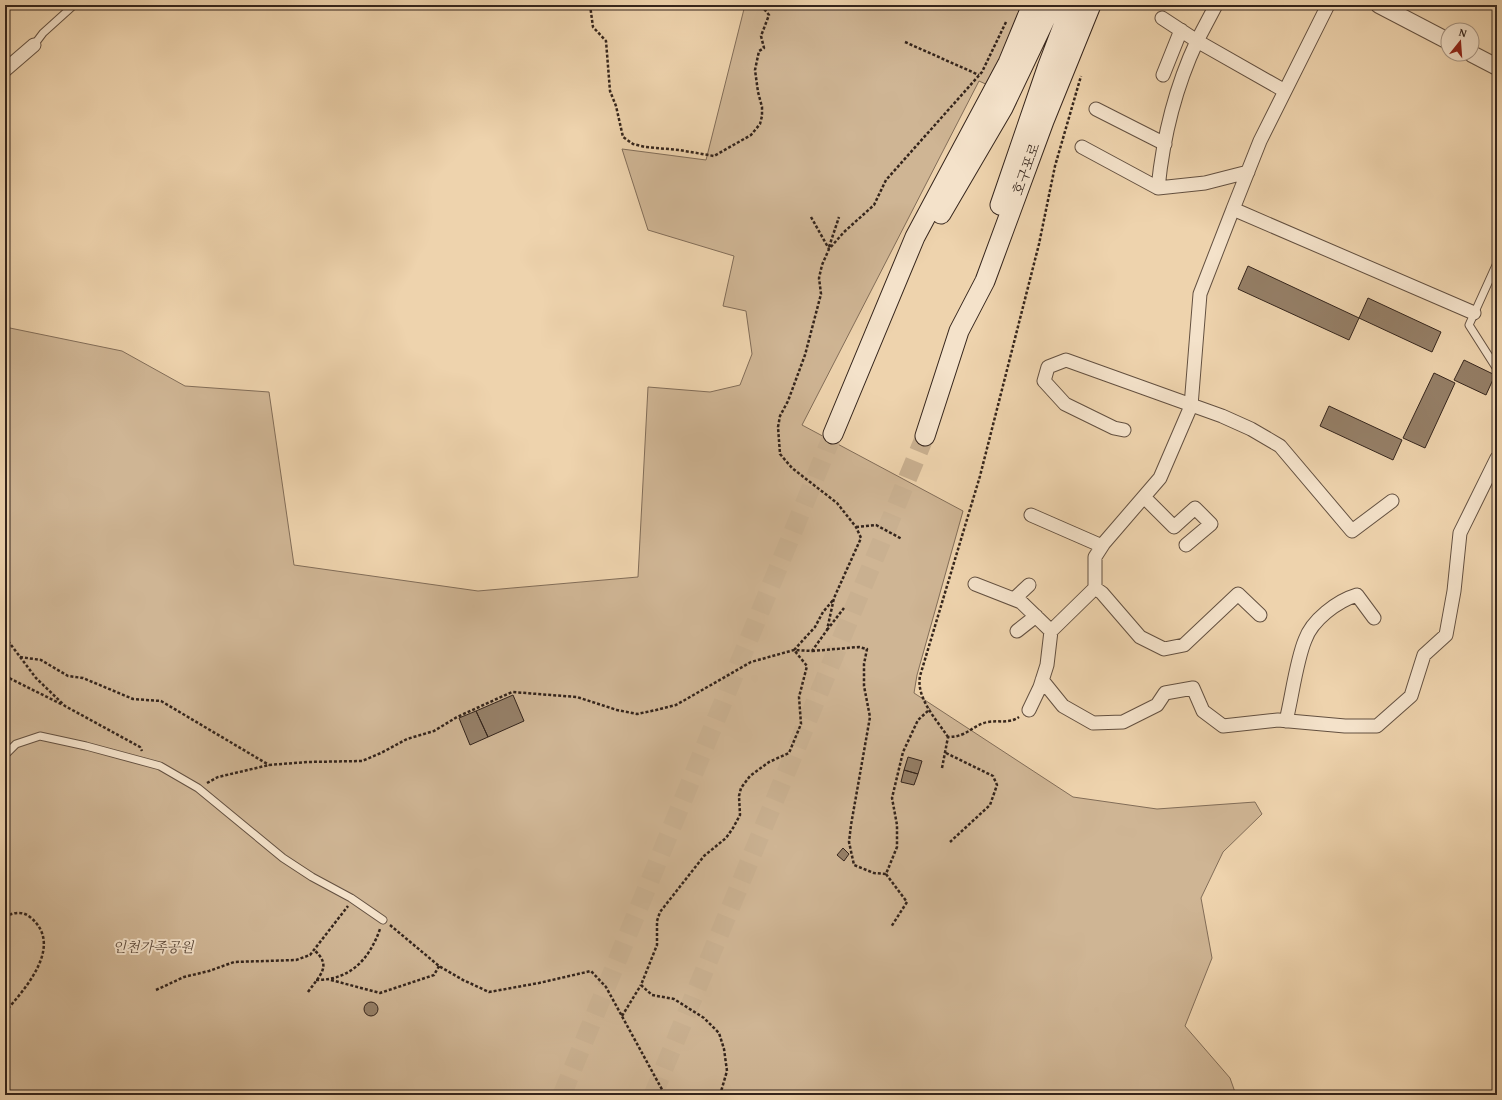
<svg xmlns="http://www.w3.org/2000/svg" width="1502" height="1100" font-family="'Gentium Book Plus','Noto Serif KR',serif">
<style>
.green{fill:#cfb594;stroke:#826d58}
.building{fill:#957f67;stroke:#35251c}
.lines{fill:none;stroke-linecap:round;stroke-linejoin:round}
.secondary-tunnel{stroke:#c9b090;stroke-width:19;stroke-dasharray:19 10;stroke-linecap:butt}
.service-casing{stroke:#635040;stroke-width:9}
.minor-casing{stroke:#635040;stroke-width:15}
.tertiary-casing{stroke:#635040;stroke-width:18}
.secondary-casing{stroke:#35251c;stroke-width:21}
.path{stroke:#35251c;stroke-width:2.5;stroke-dasharray:3 2;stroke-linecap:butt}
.service{stroke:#f4e2ca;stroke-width:7}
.minor{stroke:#f4e2ca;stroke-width:13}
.tertiary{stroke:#f4e2ca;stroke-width:16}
.secondary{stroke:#f4e2ca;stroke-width:19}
.labels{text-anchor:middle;stroke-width:4;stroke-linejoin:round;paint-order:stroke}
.street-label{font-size:14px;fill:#35251c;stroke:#f4e2ca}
.park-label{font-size:14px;font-style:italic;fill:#5c493a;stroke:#f4e2ca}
</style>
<rect width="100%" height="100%" fill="#eed3ad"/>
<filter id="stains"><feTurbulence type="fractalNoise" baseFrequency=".005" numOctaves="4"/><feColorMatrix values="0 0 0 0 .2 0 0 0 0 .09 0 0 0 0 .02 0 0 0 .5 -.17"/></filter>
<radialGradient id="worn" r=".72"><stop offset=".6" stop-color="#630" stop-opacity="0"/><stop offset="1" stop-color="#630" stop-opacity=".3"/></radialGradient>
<!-- green -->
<path class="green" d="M745,5H799L810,8L813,5H1028L990,86L979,81L802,425L963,511L917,675L914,693L1073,797L1157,809L1255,802L1262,814L1223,852L1201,898L1212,958L1185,1026L1230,1078L1236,1095H5V327L122,351L185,386L269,392L294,565L478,591L638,577L648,387L710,392L740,385L752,354L746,311L723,306L734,256L648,230L622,149L706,160Z"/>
<!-- building -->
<path class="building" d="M1248,266L1359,318L1349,340L1238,289Z
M1368,298L1441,332L1432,352L1359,318Z
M1464,360L1495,375L1486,395L1454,380Z
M1434,373L1455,383L1425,448L1403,438Z
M1329,406L1402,440L1393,460L1320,426Z
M513,695L524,721L488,737L476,711Z
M476,711L488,737L470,745L459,718Z
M908,757L922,761L918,774L904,770Z
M904,770L918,774L914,785L901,782Z
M843,848L849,854L844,861L837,855Z
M364 1009a7 7 0 1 1 14 0a7 7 0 1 1-14 0Z"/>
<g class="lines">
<!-- secondary-tunnel -->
<path class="secondary-tunnel" d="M562,1095L833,434
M653,1095L925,436"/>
<defs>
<path id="service" d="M34,45L43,33L74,5
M1497,263L1469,325L1497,369
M5,755L16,744L40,736L86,746L160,766L198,788L283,858L312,877L351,898L383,920"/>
<path id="minor" d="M1216,5L1197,41L1285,91
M1328,5L1260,141L1233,209L1474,313
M1162,18L1197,41C1176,86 1163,138 1158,188L1205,183L1248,172
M5,70L34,45
M1163,75L1181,30
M1096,109L1165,144
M1082,147L1158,188
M1233,209L1200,294L1191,406L1160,478L1104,543L1095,557V588L1102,593L1140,637L1164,649L1184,645L1238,594L1260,615
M1124,430L1114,428L1065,404L1044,381L1048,367L1066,360L1222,416L1251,429L1280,446L1352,531L1392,501
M1144,497L1174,527L1195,508L1211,524L1186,545
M1031,515L1102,546
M975,584L1021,602L1051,631L1095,588
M1014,599L1029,585
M1017,631L1036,616
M1042,680L1063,706L1093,723L1123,722L1157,705L1165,693L1193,688L1203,711L1223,726L1278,720L1345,726H1377L1411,696L1424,655L1446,635L1454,591L1460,533L1497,458
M1029,710L1040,687L1047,665L1051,631
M1286,721C1292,697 1296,662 1305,640C1312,620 1337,601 1357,595L1374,618"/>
<path id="tertiary" d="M1379,5L1448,41
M1472,54L1497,67"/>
<path id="secondary" d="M1000,205L1047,68L1071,5
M941,214L1003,108L1052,5
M833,434L915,237L1008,63L1032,5
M925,436L959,331L985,281L1044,121L1091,5"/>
</defs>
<!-- service casing -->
<use href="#service" class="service-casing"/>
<!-- minor casing -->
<use href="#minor" class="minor-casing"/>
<!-- tertiary casing -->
<use href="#tertiary" class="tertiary-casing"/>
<!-- secondary casing -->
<use href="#secondary" class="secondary-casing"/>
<!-- path -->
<path class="path" d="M590,5L593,27L606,41L610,91L616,106L623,137L633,144L645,147L679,150L714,156L751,135L760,124L762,116V107L758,92L755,70L759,51L764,48L761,36L769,15L761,5
M905,42L979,75
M811,217L829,249
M829,247L839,217
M856,527L876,525L902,539
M827,630L844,608
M5,637L36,678L65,706L140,747L142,751
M812,651L859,647L867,649L864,664V686L870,717L851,825L849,842L854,865L874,873L886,874L897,847V825L892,798L903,752L918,720L930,709
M20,657L41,660L68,676L83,678L133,699L161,701L269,765
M5,676L63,705
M948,737C936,719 916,698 920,676L980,476L1039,244L1055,166L1081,76
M946,753L993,776L997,785L990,805L950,842
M942,768L948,737C968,737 972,725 988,722C999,720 1009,724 1019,717
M207,783L218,777L269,765L307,762L362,761L381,753L407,739L434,731L457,717L512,692L577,697L617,710L637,714L656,710L676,705L751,662L794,650L812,651L827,630L834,598L861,538L856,527L837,503L792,468L780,454L778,427L780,416L788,401L805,355L821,294L819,278L822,265L829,249L844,232L874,205L886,180L982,72L1006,22
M886,874L907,902L891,927
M5,917C13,912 23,911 30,917C65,945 25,989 5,1012
M390,925L439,966L463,980L489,992L539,983L591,971L606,987L665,1095
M316,980C350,980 369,960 380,929
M331,980L380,993L434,975L439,966
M156,990L184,977L209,971L234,962L296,960L310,955L348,906
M308,992C319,976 333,966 314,950
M622,1016L641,985
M720,1095L727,1071L724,1049L719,1033L704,1018L674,999L652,995L641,985L657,945V921L660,912L704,856L726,838L733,828L740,815L739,796L741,788L750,776L769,762L789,753L801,724L799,697L807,666L794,650L815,627L823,612L834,599"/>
<!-- service -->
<use href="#service" class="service"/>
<!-- minor -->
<use href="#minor" class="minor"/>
<!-- tertiary -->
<use href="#tertiary" class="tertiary"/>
<!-- secondary -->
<use href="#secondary" class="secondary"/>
</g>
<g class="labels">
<!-- street labels -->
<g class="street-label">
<text transform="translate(1026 169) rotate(-70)" y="5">호구포로</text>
</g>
<!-- park labels -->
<g class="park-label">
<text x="153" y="952">인천가족공원</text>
</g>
</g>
<!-- margin -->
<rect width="1502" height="1100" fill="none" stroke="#eed3ad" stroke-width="20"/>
<rect x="6" y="6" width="1490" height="1088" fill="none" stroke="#35251c" stroke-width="2"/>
<rect x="10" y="10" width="1482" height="1080" fill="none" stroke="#35251c"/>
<!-- north arrow -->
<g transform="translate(1460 42) rotate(17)"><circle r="19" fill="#f4e2ca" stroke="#a89684"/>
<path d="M0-3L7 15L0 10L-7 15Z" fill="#8f2418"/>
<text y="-6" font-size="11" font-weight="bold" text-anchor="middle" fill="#35251c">N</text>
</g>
<rect width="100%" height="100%" filter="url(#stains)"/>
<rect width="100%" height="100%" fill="url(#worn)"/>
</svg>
